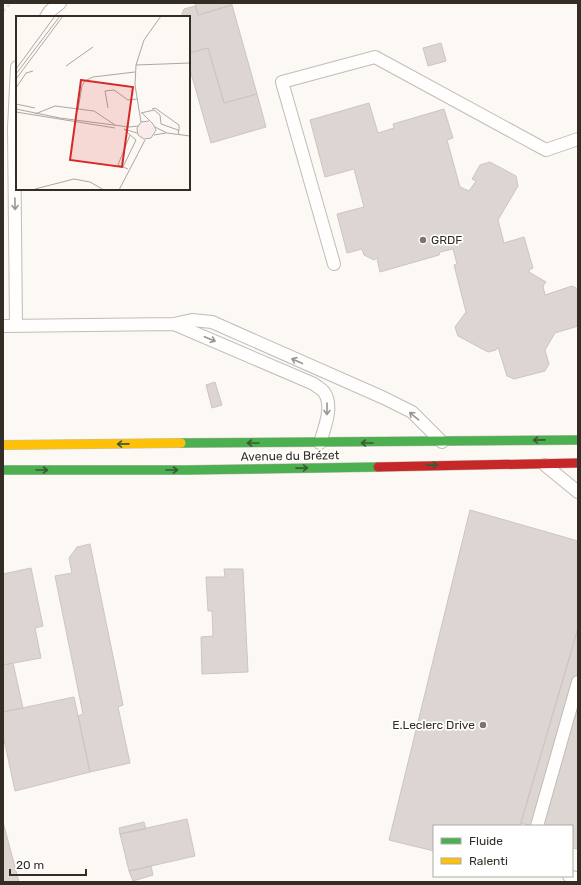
<svg xmlns="http://www.w3.org/2000/svg" width="581" height="885" font-family="Rubik,sans-serif">
<style>
.building{fill:#dcd5d1;stroke:#ccc5c2}
.lines{fill:none;stroke-linecap:round;stroke-linejoin:round}
.lane-casing{stroke:#c1bcb6;stroke-width:14}
.fast-casing{stroke:#c1bcb6;stroke-width:10}
.slow-casing{stroke:#c1bcb6;stroke-width:10}
.jam-casing{stroke:#c1bcb6;stroke-width:10}
.path{stroke:#e3e2e0;stroke-width:2.5;stroke-dasharray:3 3;stroke-linecap:butt}
.lane{stroke:#fffefd;stroke-width:12}
.fast{stroke:#4caf50;stroke-width:9}
.slow{stroke:#ffc107;stroke-width:9}
.jam{stroke:#c62828;stroke-width:9}
.oneway{stroke:#999691}
.oneway2{stroke:#3c5a34}
.poi-dot{fill:#79746d;stroke:#fff;stroke-width:1.5}
.labels{text-anchor:middle;stroke-width:3.5;stroke-linejoin:round;paint-order:stroke}
.poi-label{font-size:12px;fill:#332d25;stroke:#fff;text-anchor:start}
.street-label{font-size:12px;fill:#332d25;stroke:#fff}
.inset-road{fill:none;stroke:#aca7a1;stroke-width:1}
.view{fill:#d62828;fill-opacity:0.15;stroke:#d62828;stroke-width:2}
.inset-edge{fill:none;stroke:#332d25;stroke-width:2}
</style>
<rect width="100%" height="100%" fill="#fcf8f4"/>
<!-- building -->
<path class="building" d="M195,3H232V5L198,15Z
M232,5L257,94L224,103L208,48L189,53V17H181L184,9L195,6L198,15Z
M441,43L446,61L428,66L423,48Z
M208,48L224,103L257,94L266,127L211,143L189,66V53Z
M369,103L378,133L394,128L393,124L444,109L453,138L447,140L460,187L469,191L476,181L472,179L480,165L490,162L516,176L518,186L498,220L504,243L524,237L533,268L529,270V272L546,282L543,286L545,295L572,286L578,289V326L555,333L545,350L549,364L545,371L514,379L507,376L498,347L496,350L488,352L458,336L455,327L466,312L454,265L457,264L453,249L440,252L439,255L380,272L377,258L374,260L364,255L362,249L347,253L337,214L364,207L354,169L325,177L310,120Z
M215,382L222,405L212,408L206,385Z
M470,510L578,541V628L520,826H434V851L389,840Z
M90,544L123,705L118,707L130,763L90,772L78,716L83,714L55,576L72,573L69,558L77,547Z
M31,568L43,626L35,628L41,658L3,665V574Z
M224,569H243L248,672L202,674L201,637L213,636L212,611H208L206,577H225Z
M578,628V849L572,848V826H533L521,823Z
M13,663L23,708L3,712V665Z
M74,697L90,772L15,791L3,735V712Z
M187,819L195,856L129,871L120,834Z
M3,822L19,882H3Z
M144,822L146,829L120,834L119,828Z
M151,866L153,875L133,881L129,871Z"/>
<g class="lines">
<defs>
<path id="lane" d="M46,17L50,11L60,3
M334,264L282,82L375,57L546,150L578,139
M174,324L314,384C317,387 322,389 324,392C334,406 324,429 320,443
M3,326L174,324L192,320L212,322L384,398L412,412L442,442
M16,326L14,128L17,67
M545,465L578,492
M537,826L578,682
M569,876L578,879"/>
<path id="fast" d="M181,443L578,440
M3,470H187L378,467"/>
<path id="slow" d="M3,445L181,443"/>
<path id="jam" d="M378,467L578,463"/>
</defs>
<!-- lane casing -->
<use href="#lane" class="lane-casing"/>
<!-- fast casing -->
<use href="#fast" class="fast-casing"/>
<!-- slow casing -->
<use href="#slow" class="slow-casing"/>
<!-- jam casing -->
<use href="#jam" class="jam-casing"/>
<!-- path -->
<path class="path" d="M3,11L11,3"/>
<!-- lane -->
<use href="#lane" class="lane"/>
<!-- fast -->
<use href="#fast" class="fast"/>
<!-- slow -->
<use href="#slow" class="slow"/>
<!-- jam -->
<use href="#jam" class="jam"/>
</g>
<!-- one-way arrows -->
<defs><path id="oneway-shaft" d="M-6 0H5M1.5-3L5.5 0L1.5 3" fill="none" stroke-width="1.6" stroke-linecap="round" stroke-linejoin="round"/></defs>
<g class="oneway">
<use href="#oneway-shaft" transform="translate(15 204) rotate(89)"/>
<use href="#oneway-shaft" transform="translate(210 339) rotate(23)"/>
<use href="#oneway-shaft" transform="translate(297 361) rotate(-156)"/>
<use href="#oneway-shaft" transform="translate(327 409) rotate(91)"/>
<use href="#oneway-shaft" transform="translate(414 416) rotate(-140)"/>
</g>
<g class="oneway2">
<use href="#oneway-shaft" transform="translate(539 440) rotate(179)"/>
<use href="#oneway-shaft" transform="translate(253 443) rotate(-180)"/>
<use href="#oneway-shaft" transform="translate(367 443) rotate(180)"/>
<use href="#oneway-shaft" transform="translate(123 444) rotate(179)"/>
<use href="#oneway-shaft" transform="translate(432 465) rotate(-1)"/>
<use href="#oneway-shaft" transform="translate(302 468) rotate(-1)"/>
<use href="#oneway-shaft" transform="translate(42 470)"/>
<use href="#oneway-shaft" transform="translate(172 470)"/>
</g>
<!-- markers -->
<g class="poi-dot">
<circle cx="423" cy="240" r="4"/>
<circle cx="483" cy="725" r="4"/>
</g>
<g class="labels">
<!-- poi labels -->
<g class="poi-label">
<text x="431" y="244">GRDF</text>
<text x="475" y="729" text-anchor="end">E.Leclerc Drive</text>
</g>
<!-- street labels -->
<g class="street-label">
<text transform="translate(290 456) rotate(-1)" y="4">Avenue du Brézet</text>
</g>
</g>
<!-- overview -->
<g transform="translate(16 16)">
<rect width="174" height="174" fill="#fcf8f4"/>
<path d="M122 114a8 8 0 1 1 16 0a8 8 0 1 1-16 0Z" fill="#fbeaea"/>
<path class="inset-road" d="M120,49L174,47M50,50L77,31M0,53L39,0M0,58L44,0M0,63L47,0M0,72L10,57L17,55M0,88L19,92M92,92L89,75L98,74L112,84L121,83M0,93L44,102L113,111L122,110M136,93L139,92L163,109V115M62,94L66,70L69,65L77,61L119,56M0,96L99,112M125,97L138,94L144,99L145,108L162,114L163,119M126,97L137,108L140,114L135,122L128,123L122,119L121,112L125,106L133,105M19,98L39,90L78,95L99,109M125,106L119,69L120,49L128,24L145,0M139,111L151,117L174,120M108,113L121,117M108,113L114,119L102,149L112,153M138,119L150,117M107,151L120,124L114,119M19,173L58,163L74,166L88,174M103,174L129,124"/>
<path class="view" d="M65,64L117,71L106,151L54,144Z"/>
<rect width="174" height="174" class="inset-edge"/>
</g>
<!-- border -->
<rect width="581" height="885" fill="none" stroke="#332d25" stroke-width="8"/>
<!-- legend -->
<rect x="433" y="825" width="140" height="52" fill="#ffffff" stroke="#adaba8"/>
<rect x="441" y="838" width="20" height="6" fill="#4caf50" stroke="#adaba8"/>
<text x="469" y="845" font-size="12" fill="#332d25">Fluide</text>
<rect x="441" y="858" width="20" height="6" fill="#ffc107" stroke="#adaba8"/>
<text x="469" y="865" font-size="12" fill="#332d25">Ralenti</text>
<!-- scale -->
<path d="M10 869v6h76v-6" fill="none" stroke="#332d25" stroke-width="2"/>
<text x="16" y="869" font-size="12" fill="#332d25" stroke="#ffffff" stroke-width="3" paint-order="stroke">20 m</text>
</svg>
